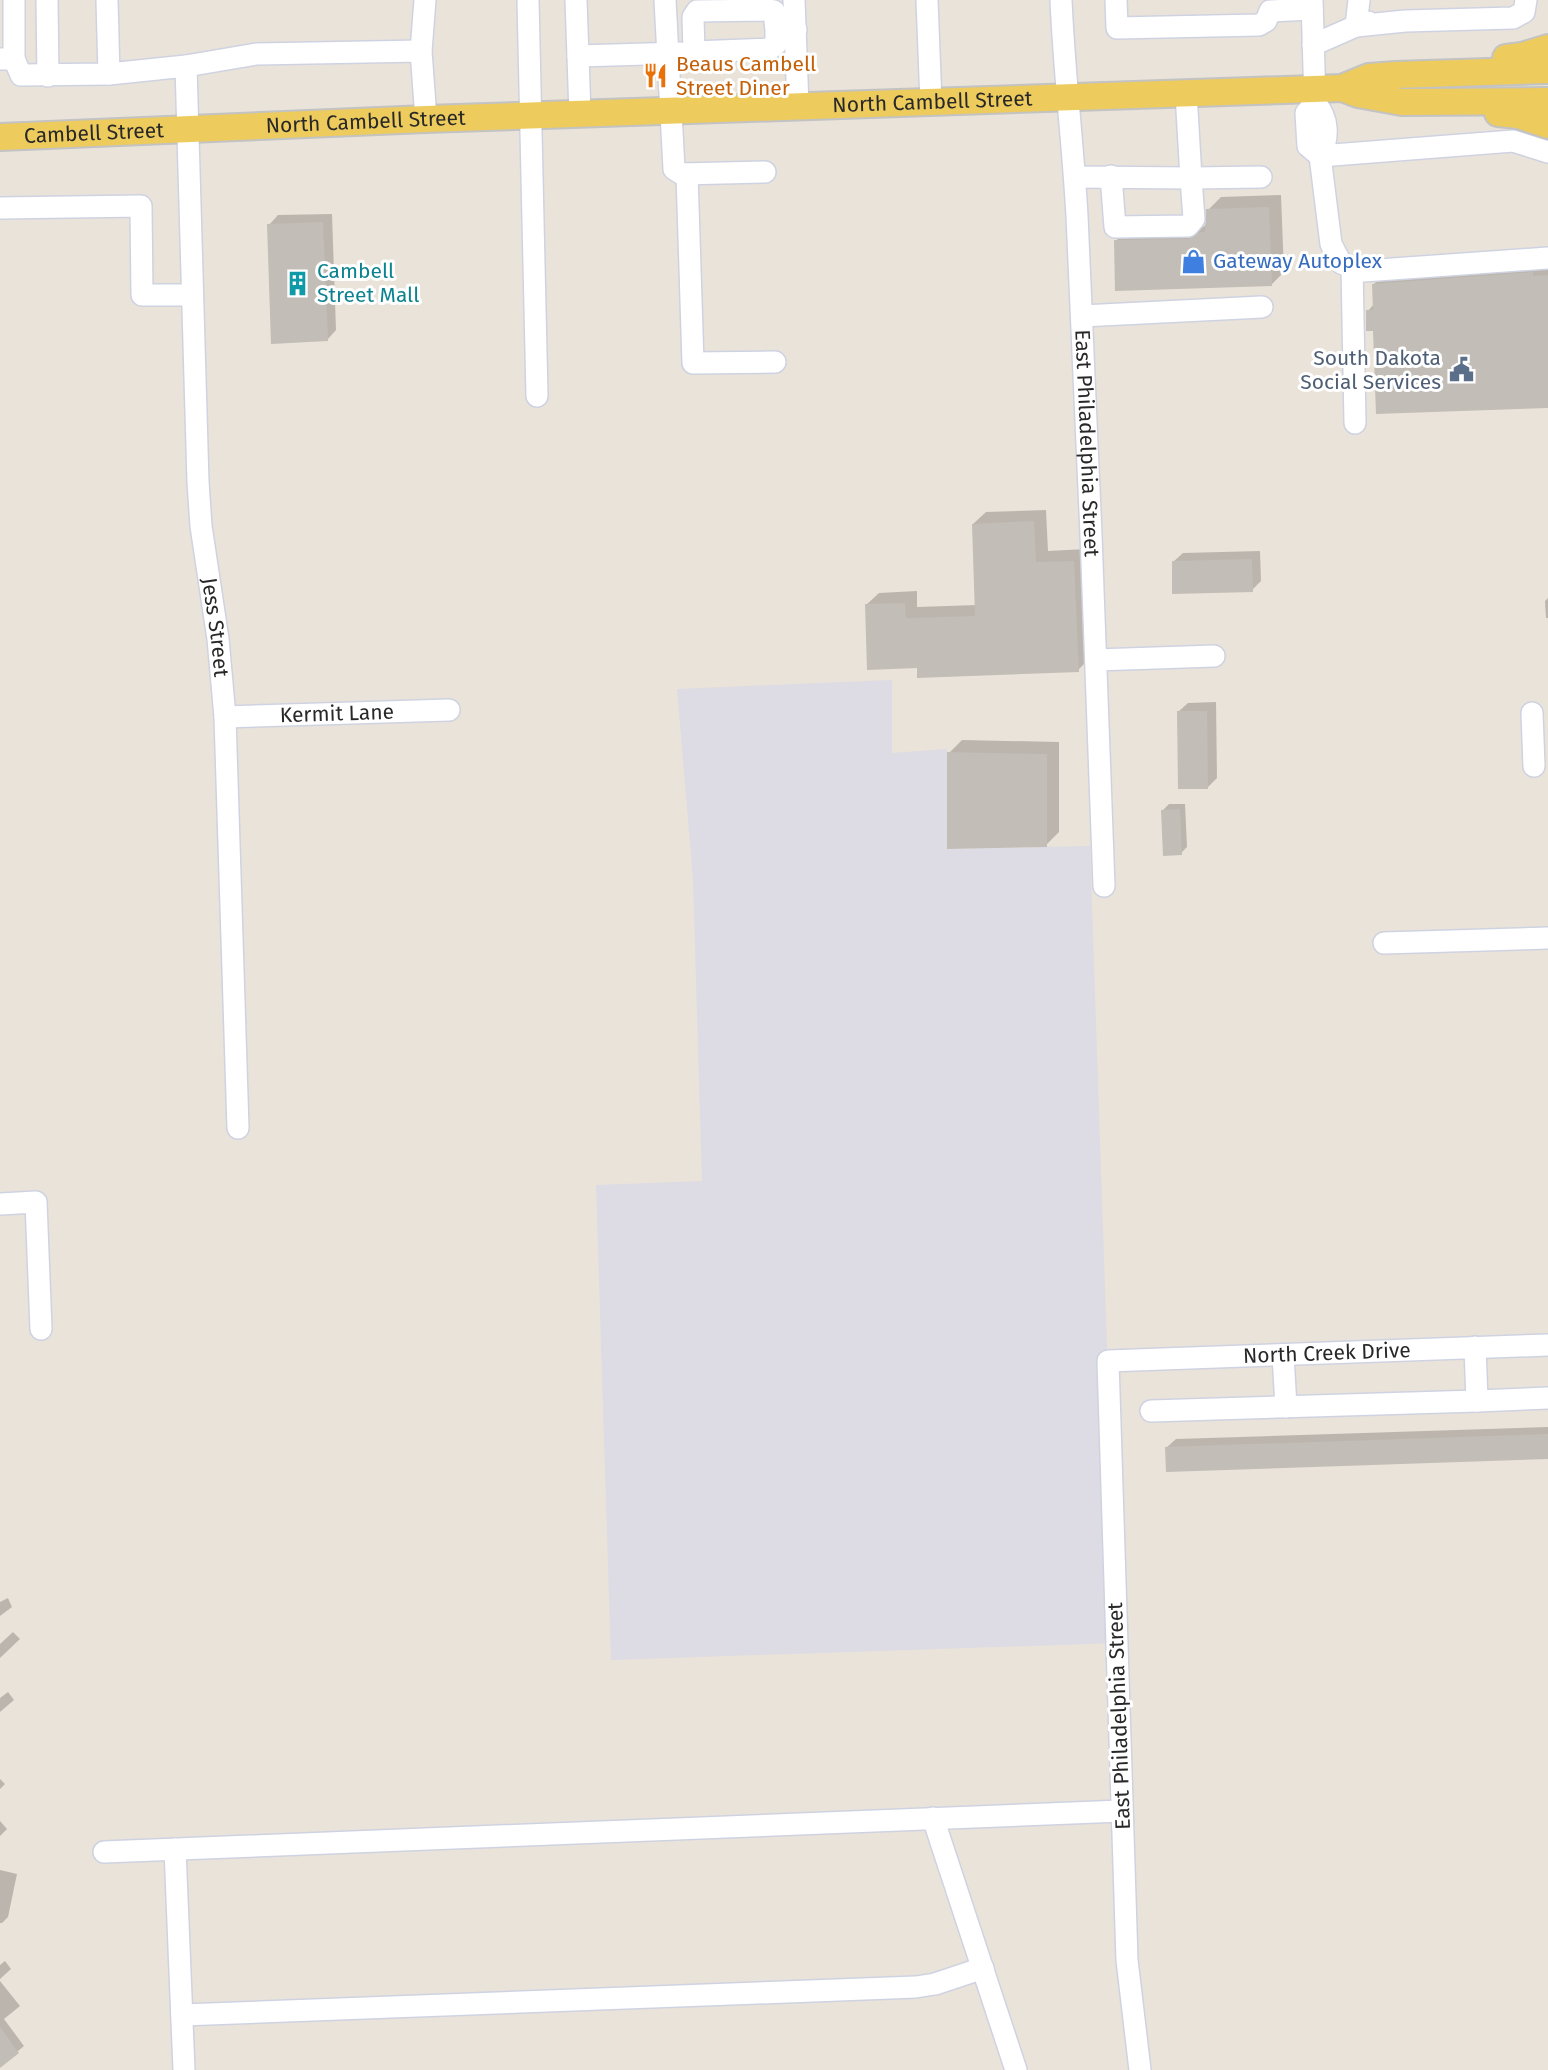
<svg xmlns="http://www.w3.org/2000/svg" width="1548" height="2070" font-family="'Fira Sans',sans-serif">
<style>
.industrial{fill:#dddbe3}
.shadow{fill:#0003}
.building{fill:#c2bdb6}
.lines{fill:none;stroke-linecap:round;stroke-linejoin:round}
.minor-casing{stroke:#cfd3e1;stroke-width:24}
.major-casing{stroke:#c3c3c3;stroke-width:30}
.minor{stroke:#fff;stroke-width:21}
.major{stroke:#edcb5d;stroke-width:26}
.labels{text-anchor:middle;stroke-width:6;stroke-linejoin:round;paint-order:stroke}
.food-label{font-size:21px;fill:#c56008;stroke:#fff;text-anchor:start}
.street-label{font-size:21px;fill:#282828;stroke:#fff}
.shop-label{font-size:21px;fill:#366cbe;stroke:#fff;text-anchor:start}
.culture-label{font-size:21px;fill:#0d838f;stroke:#fff;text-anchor:start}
.service-label{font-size:21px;fill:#4e5e75;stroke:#fff;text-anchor:end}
</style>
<rect width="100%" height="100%" fill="#eae3da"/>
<!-- industrial -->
<path class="industrial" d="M892,680V753L947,749V849L1090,846L1117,1643L611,1660L596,1185L702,1181L693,878L677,689Z"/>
<!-- shadow -->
<path class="shadow" d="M1281,195L1284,272L1271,285L1116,241L1128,228L1203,227L1207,224L1208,210L1221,197Z
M332,214L336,330L327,340L269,225L278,215Z
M1548,254V407L1368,311L1374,304V284L1393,265Z
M1046,510L1048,551L1086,549L1090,658L1078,670L918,666L866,605L879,593L917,591V607L977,605L973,524L986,512Z
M1260,551L1261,581L1252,590L1173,562L1183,553Z
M1548,598V618H1546L1545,601Z
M1216,702L1217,778L1208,787L1178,712L1188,703Z
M962,740L1059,742V832L1046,845L949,753Z
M1169,804H1185L1187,847L1181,853L1163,810Z
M1548,1427V1457L1166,1448L1176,1439Z
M8,1598L12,1607L0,1616V1602Z
M13,1632L20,1639L0,1658V1644Z
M8,1692L14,1700L0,1712V1698Z
M0,1779L5,1784L0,1789Z
M0,1821L7,1829L0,1836Z
M0,1870L17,1874L8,1917L2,1923H0Z
M5,1961L11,1969L0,1979V1965Z
M0,1981L20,2006L4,2019L24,2046L0,2066Z"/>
<!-- building -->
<path class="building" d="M1269,207L1272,286L1115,291L1114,240L1189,239L1200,232H1205L1206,209Z
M323,222L328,341L271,344L267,224Z
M1533,272V276L1548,275V408L1376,414L1373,331H1366V310H1373L1372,284Z
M1034,521L1036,562L1074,561L1079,672L917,678V668L867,670L865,604L905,603L906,618L975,616L972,524Z
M1252,559L1253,592L1172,594V561Z
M1177,711H1207L1208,789H1178Z
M947,752L1047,754V847L947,849Z
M1180,809L1182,855L1163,856L1161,810Z
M1548,1434V1459L1166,1472L1165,1447Z
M0,2027L19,2053L0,2068Z"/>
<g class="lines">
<defs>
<g id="minor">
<path d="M14,0V59"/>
<path d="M47,0L48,76"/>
<path d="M528,0L537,396"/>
<path d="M576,0L580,114"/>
<path d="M665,0L674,169L682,174L765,172"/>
<path d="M794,0L798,106"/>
<path d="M927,0L931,103"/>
<path id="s1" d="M1061,0C1064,72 1073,144 1077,216C1088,439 1096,663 1104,886"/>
<path d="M1116,0L1117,28L1259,25L1266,21L1270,11L1312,9"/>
<path d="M1312,0L1315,103C1329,118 1329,138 1320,156L1331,244L1341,263L1364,271L1548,258"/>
<path d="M1359,0L1356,26L1368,22"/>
<path d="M776,31L774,11L769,10L697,11L693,17L694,52L770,49L776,44V31L796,30"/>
<path d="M1313,45L1356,26L1405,21L1513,18L1524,12L1526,0"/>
<path d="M421,51L425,0"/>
<path d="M578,56L681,53"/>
<path d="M0,59H14L21,75L109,74L107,0"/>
<path d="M186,66L256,54L421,51L426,119"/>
<path id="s2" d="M109,74L186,66L198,482L201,526L218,639L225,717L238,1128"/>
<path d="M1186,93L1191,178L1261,177"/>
<path d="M1315,103L1306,113L1308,146L1320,156L1513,141L1548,152"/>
<path d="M687,174L693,363L775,362"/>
<path d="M1075,177L1191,178L1194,219L1188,226L1115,227L1111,176"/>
<path d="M0,208L141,206L142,295H192"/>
<path d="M1352,267L1355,423"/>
<path d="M1082,316L1262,307"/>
<path d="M1096,660L1214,656"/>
<path d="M1532,713L1534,766"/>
<path id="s3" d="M225,717L449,710"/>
<path d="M1384,943L1548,938"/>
<path d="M0,1204L36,1202L41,1329"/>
<path d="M1475,1347L1477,1401L1548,1398"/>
<path d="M1283,1355L1286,1407"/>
<path d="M1151,1411L1477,1401"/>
<path d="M933,1818L1016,2070"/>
<path d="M175,1849L184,2070"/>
<path d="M104,1852L1121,1811"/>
<path d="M182,2015L916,1987L935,1984L983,1968"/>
<path id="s4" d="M1140,2070L1127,1960L1108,1361L1548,1345"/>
</g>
<g id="major">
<path d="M1506,58L1522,56L1548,48"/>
<path d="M1342,88L1358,94L1402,102L1548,101"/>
<path d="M1498,113L1518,115L1548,125"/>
<path id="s5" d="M0,137L426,119L1342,88L1369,77L1395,75L1548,70"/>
</g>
</defs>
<!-- minor casing -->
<use href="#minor" class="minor-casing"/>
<!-- major casing -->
<use href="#major" class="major-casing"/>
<!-- minor -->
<use href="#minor" class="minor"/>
<!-- major -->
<use href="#major" class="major"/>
</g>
<!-- icons -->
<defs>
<symbol id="restaurant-bare" viewBox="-9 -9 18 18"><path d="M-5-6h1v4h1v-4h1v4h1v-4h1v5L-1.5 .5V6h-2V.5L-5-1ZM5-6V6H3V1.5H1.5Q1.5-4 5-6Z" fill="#e8710a" stroke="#fff" stroke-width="2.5" paint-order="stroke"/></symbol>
<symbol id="shop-bare" viewBox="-9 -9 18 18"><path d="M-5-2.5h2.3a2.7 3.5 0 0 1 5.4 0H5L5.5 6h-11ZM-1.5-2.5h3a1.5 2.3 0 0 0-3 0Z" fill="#3f7fe0" stroke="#fff" stroke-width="2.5" paint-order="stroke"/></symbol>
<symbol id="building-bare" viewBox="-9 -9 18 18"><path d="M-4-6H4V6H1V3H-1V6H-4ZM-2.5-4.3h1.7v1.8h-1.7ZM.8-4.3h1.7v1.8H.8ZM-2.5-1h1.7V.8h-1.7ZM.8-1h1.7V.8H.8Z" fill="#0f9aa8" stroke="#fff" stroke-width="2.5" paint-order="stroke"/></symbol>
<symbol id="civic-bare" viewBox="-9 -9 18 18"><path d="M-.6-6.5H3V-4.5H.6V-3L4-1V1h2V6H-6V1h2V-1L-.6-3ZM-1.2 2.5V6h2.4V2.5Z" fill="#5c6f8a" stroke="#fff" stroke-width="2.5" paint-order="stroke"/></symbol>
</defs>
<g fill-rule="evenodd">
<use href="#restaurant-bare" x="638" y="58" width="35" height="35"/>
<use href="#shop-bare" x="1176" y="244" width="35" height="35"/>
<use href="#building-bare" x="280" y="266" width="35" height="35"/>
<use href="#civic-bare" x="1444" y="352" width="35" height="35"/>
</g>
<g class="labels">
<!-- food labels -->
<g class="food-label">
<text x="676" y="71">Beaus Cambell<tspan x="676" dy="24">Street Diner</tspan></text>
</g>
<!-- street labels -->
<g class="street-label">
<text dy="7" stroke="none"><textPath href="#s5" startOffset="933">North Cambell Street</textPath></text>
<text dy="7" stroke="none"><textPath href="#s5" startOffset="366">North Cambell Street</textPath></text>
<text dy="7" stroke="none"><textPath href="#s5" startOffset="94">Cambell Street</textPath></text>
<text dy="7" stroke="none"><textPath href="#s1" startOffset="444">East Philadelphia Street</textPath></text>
<text dy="7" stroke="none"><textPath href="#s2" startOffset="640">Jess Street</textPath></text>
<text dy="7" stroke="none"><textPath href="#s3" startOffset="112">Kermit Lane</textPath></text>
<text dy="7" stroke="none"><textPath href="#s4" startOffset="929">North Creek Drive</textPath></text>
<text transform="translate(1119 1716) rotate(-92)" y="7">East Philadelphia Street</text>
</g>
<!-- shop labels -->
<g class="shop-label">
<text x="1213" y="268">Gateway Autoplex</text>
</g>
<!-- culture labels -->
<g class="culture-label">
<text x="317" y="278">Cambell<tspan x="317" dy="24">Street Mall</tspan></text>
</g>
<!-- service labels -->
<g class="service-label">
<text x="1441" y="365">South Dakota<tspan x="1441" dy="24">Social Services</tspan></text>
</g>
</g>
</svg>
